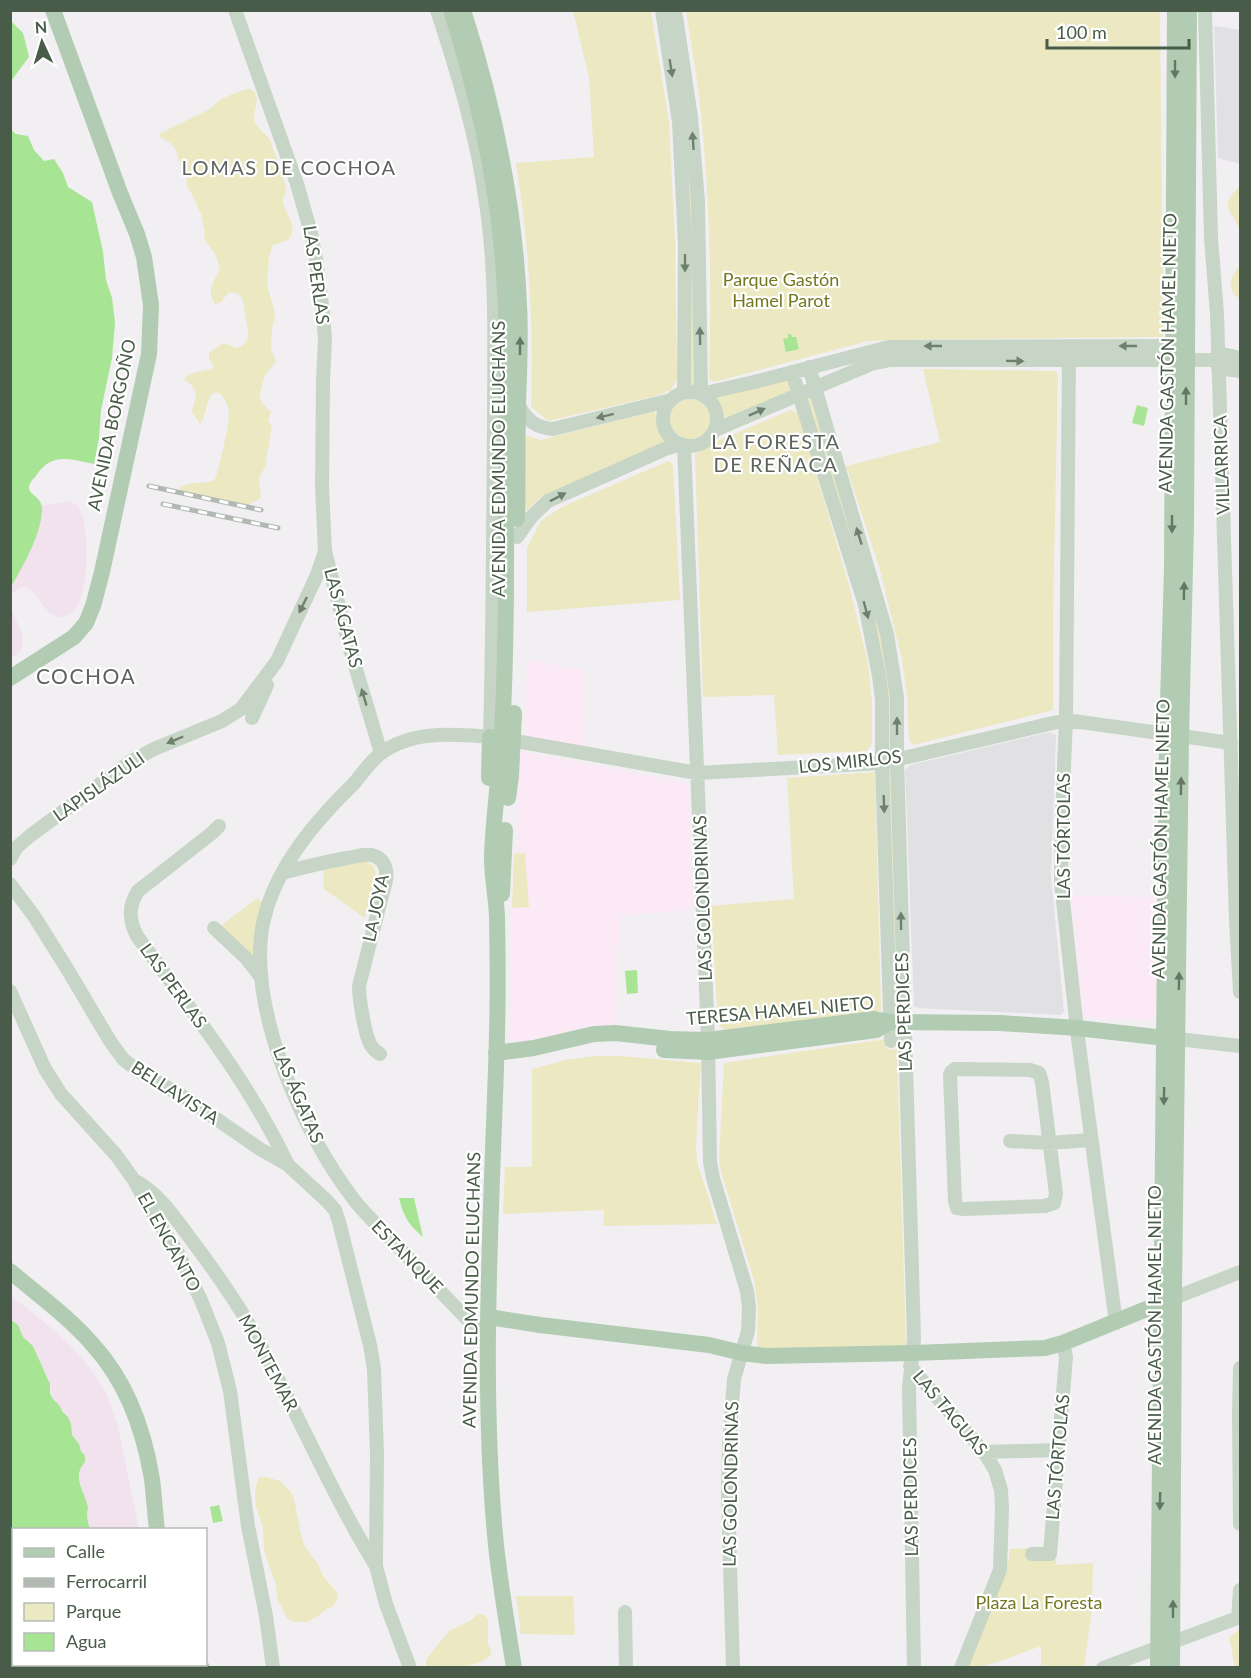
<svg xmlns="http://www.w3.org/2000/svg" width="1251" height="1678" font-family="Lato,sans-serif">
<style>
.commercial{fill:#fbeaf6}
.education{fill:#e1e0e2}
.green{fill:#ebe8c2}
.sand{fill:#f1e2ee}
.water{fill:#a7e493}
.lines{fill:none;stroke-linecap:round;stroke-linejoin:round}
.minor{stroke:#c7d5c7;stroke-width:14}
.major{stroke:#b1ccb2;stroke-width:16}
.rail-casing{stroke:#b2b9b3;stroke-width:5}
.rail{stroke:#fff;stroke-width:3;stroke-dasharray:9;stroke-linecap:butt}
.oneway{fill:#6f806f}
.oneway2{fill:#637763}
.labels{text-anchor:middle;stroke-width:4.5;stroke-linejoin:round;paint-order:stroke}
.street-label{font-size:18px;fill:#495b49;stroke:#fff}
.park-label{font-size:18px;fill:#73771f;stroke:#fff}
.neighbourhood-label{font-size:20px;letter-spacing:1.5px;fill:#5c645d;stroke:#fff}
.quarter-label{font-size:21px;letter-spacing:1.5px;fill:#5c645d;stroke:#fff}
</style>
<rect width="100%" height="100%" fill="#f1eff2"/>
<!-- commercial -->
<path class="commercial" d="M527,659L584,670L585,748L525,736Z
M519,751L688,783L694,910L619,916L620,949L615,950L617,1026L591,1027L520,1042L510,1040L512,908L514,854L517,839Z
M1071,895L1157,897L1156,1021L1082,1017Z"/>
<!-- education -->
<path class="education" d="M1214,26L1240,30V164L1218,158Z
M1050,732L1056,735L1051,877L1064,1011L1061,1015L918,1008L914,1006L905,770L910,765Z"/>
<!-- green -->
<path class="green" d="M573,11H651L669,122L675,241L677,379L671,390L656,396L548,421L531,407C534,325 529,244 516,163L594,157L589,77Z
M671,11L693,184L694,386L692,387L690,386Z
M686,11H1160L1163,337L890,340L868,341L714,382L709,379C712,290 710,202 701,114C698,80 691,45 686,11Z
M250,89C264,96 251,111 255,122C258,130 266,133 270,140C273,146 273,152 276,157C280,167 284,177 286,188C287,193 283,196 283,201C284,215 300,225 288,240L273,245L269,257L267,285L274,309L275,315L272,328L271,349L276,362L265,375L259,396L262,403L271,412L268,421L272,426L265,467L259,478L261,498L243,508L198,497L180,490V487C191,480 212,485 215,479C218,475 230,420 229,415C229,409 226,398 220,394C218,392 214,392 212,394C207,398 206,417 200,424L192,412C193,403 200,393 192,386C190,383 186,382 184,379C190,371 203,372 213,368L214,366L209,359V353L223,343L237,348C254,342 247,327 245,314C244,308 244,299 239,295C236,293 233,293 229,292L221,302L215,304C205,289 216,281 220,267L215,254L204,239L205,233L201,214L191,192L187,186L186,173L180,163L175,148L170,143L160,137V134L163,132L208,110L221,99L243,90Z
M1240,186V230C1231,208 1218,207 1240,186Z
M1240,265V299C1225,289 1230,277 1240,265Z
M923,369L1055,371L1058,374L1053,611V710L913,745L909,741L907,695L902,660L880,570L846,466L940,442Z
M786,378L792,392L722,421L721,409L714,396Z
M807,396H810L869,586L878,619L893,705L892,755H888V705Z
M670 419a20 20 0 1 1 40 0a20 20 0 1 1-40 0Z
M791,410L798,413L849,585L868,663L872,702V744L867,751L778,755L774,695L703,697L695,454L719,440Z
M654,411L660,429L667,441L541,497L522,514V438L528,436L541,440Z
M668,461L673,465L680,600L527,612V548L541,521L562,507Z
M889,768H893L898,1007L897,1008Z
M875,772L881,1011L725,1030L718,1024L711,906L794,899L787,778Z
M525,853L529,907L512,908L514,854Z
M364,861L373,865L376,873L365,918L324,889L323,870Z
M257,898L262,902L256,954L252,958L221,926Z
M886,1039L887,1049L897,1050L906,1347L757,1348L758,1310L754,1280L722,1175L719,1160L724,1063Z
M594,1056H620L701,1063L696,1145L697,1162L717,1224L603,1226L604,1210L503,1214L505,1167H532V1069L565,1060Z
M266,1477L280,1481L291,1492L294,1499L303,1543L312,1557L317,1562L323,1576L338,1594L337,1601L332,1607L326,1609L321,1614L308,1622H294L287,1618L277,1598L276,1584L268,1563L264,1549L263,1528L256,1507L255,1492L258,1478Z
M1028,1548V1558L1056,1559V1565L1093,1563L1092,1609L1084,1667H1041V1646C1017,1654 992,1667 967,1668L1006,1569L1009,1558V1549Z
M516,1596H573L575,1635L521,1634Z
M478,1614H483L488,1619V1644L492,1654C477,1670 446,1668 426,1667V1662L427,1658L449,1631L470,1621Z
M1240,1629V1667H1235L1229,1637Z"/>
<!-- sand -->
<path class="sand" d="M69,501L77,505C80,510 83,516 84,522C88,541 91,617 61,617C42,618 36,580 19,589C14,591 12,594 11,599C10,584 16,578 23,564C32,547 42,526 42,506Z
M10,604C15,626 36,642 11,659Z
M10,1295C46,1323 85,1352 106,1394C117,1417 121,1442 126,1466C130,1487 135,1508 139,1529H90C89,1525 87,1520 87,1515C87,1509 89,1510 87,1505C83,1488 72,1477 85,1462C84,1452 78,1444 73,1436C70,1432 72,1427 70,1422C69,1418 56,1401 53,1399L48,1378L33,1346L23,1337L18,1325L11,1320Z"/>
<!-- water -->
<path class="water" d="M11,21L23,33L29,57L11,81Z
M11,130L16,134L28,136L34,150L44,161L54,159L63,173L68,187L92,202L103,252L106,280L112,298L115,322L112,358L101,410L99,438L94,464C70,459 51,452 36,476C33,479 29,483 29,488C29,495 43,497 42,510C41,535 23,566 11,587Z
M788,334H791L792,337H796L799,349L786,352L783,339L788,338Z
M1137,405L1148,408L1144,426L1132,423Z
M637,970L638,993L627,994L625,971Z
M399,1198H414L423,1237C408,1224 404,1217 399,1198Z
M11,1320L18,1325L23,1337L33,1346L50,1384V1393L53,1399L60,1406L62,1411L68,1417L71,1424L72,1435L79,1444L81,1451L85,1456V1462C72,1477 83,1488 87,1504C89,1510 87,1509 87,1515C87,1520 89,1525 90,1529L14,1530V1664L64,1665L66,1667H11Z
M219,1505L223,1521L213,1523L210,1507Z"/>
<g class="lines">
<!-- minor -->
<path class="minor" d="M235,10L297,184L311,233L316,259L323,312L325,339L323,381L322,487L325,551L350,649L381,753
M437,10C458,74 477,137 486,203C497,277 494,350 494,425C493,529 493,633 490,737C453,734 411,730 380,754C371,761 364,771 356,781C348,790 339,798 331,807C302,838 274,876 264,919C244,1002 303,1135 355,1201C365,1214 377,1225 389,1237C415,1265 441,1292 467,1319L478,1326L489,1329
M662,10L679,122L685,244L684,392
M675,10L691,117L698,201L701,394L754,382L889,347L1181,346
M1205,10L1211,238L1217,314L1236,920L1240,992
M1069,347L1066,720L1062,814L1061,882L1078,1038L1116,1323
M1218,353L1240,358
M809,367L887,634L897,697V759L914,1339L909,1388L914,1668
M1218,368L1240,371
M792,372L865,605L879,676L882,700V763L891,1041
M663 419a27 27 0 1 1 54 0a27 27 0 1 1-54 0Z
M518,404C526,419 535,428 553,429L671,400
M715,430L871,364L890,360H1218
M684,445L708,1040L710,1162L713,1178L747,1291L749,1308L748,1331L734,1379L729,1444L728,1496L733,1668
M517,537L532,516L548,501L665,449L681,444
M252,718L267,685
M504,739L697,773L882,763L1066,720L1231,743
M219,826L212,833L138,891C128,907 129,920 137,936C191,1010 249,1082 288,1165
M10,859L17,847L31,835L130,762L154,749L222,721L241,709L277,661L317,575L325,551
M282,873C304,867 325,862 347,858C354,857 363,854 371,855C383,857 388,868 386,880L359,986C359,998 365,1038 372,1047C375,1051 376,1051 380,1054
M10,884L34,916L66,967L110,1041L123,1059L137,1070L189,1100L260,1149L288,1165L327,1201L335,1210L339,1222L370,1345L374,1369L377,1454L376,1566L386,1604L410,1668
M214,928L246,958L260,976
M10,991L45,1069L61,1094L116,1155L134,1180L145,1201L178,1253L201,1300L218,1343L230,1391L248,1526L266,1616L273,1668
M1178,1039L1240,1046
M955,1069L1030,1070L1039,1073L1042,1082L1056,1194L1054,1203L1045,1206L964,1209L957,1208L955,1201L950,1075L951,1072Z
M1010,1141L1049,1143L1091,1140
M134,1180C160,1194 175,1218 193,1242C214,1270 234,1298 251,1328C295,1406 329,1490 376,1566
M1174,1298L1240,1272
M910,1366L984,1452L995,1470L1001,1490L1002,1509L1000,1570L961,1668
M1240,1368L1239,1416L1240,1524
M984,1452L1058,1450
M1032,1554H1050L1066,1357L1063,1343
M625,1612L626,1668
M1238,1618L1240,1590
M1103,1668L1240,1617"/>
<!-- major -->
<path class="major" d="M451,10C480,101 500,194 505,289C509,347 506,406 506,465C506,554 507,643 502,732C500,774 493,816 492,858C492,877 496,896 497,916C498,966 498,1017 496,1067C491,1222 481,1379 495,1535C499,1579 507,1623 514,1668
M463,10C494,106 515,205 519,305C521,339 519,372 518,405C517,443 518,481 517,519
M10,678L74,637L86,623L93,606L102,572L149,354L151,305L144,257L137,234L120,193L53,10
M489,778L490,737
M508,798L511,776L514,713
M502,894L505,830
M664,1050L709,1052L723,1050L876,1030L890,1022
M496,1053L534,1048L594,1034L615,1033L670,1039L708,1040L874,1019L890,1022L1000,1023L1077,1028L1174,1039
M10,1271C38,1295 69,1317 93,1345C126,1381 144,1431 152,1479C154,1496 155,1513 157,1530
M489,1317L540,1325L709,1345L742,1353L766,1356L913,1353L1045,1348L1063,1343L1171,1299
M199,1664L202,1668
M1158,1668L1167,735L1172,569L1175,10
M1172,1668L1174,1290L1181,736L1186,524L1189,10"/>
<defs>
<path id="rail" d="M149,486L261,510
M163,504L278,528"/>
</defs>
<!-- rail casing -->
<use href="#rail" class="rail-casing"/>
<!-- rail -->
<use href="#rail" class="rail"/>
</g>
<!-- one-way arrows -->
<defs><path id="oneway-solid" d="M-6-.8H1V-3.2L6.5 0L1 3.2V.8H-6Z" transform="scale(1.5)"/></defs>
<g class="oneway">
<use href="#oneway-solid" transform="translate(671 68) rotate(81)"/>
<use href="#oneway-solid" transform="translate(693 141) rotate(-94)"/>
<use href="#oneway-solid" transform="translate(685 263) rotate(90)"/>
<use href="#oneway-solid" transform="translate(700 336) rotate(-91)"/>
<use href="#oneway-solid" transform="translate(933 346) rotate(180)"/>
<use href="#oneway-solid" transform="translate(1128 346) rotate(180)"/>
<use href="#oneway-solid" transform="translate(1015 361) rotate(1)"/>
<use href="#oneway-solid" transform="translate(757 412) rotate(-24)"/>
<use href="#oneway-solid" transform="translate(605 416) rotate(166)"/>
<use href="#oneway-solid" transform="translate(558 497) rotate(-27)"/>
<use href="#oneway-solid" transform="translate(859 536) rotate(-107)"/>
<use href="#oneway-solid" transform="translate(303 605) rotate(116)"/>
<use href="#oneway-solid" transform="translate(866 610) rotate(75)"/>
<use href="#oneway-solid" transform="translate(364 697) rotate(-106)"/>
<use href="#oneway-solid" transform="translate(897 726) rotate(-90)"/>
<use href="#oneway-solid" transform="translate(175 740) rotate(157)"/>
<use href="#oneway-solid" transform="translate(884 804) rotate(88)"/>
<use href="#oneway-solid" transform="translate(901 921) rotate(-91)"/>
</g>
<g class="oneway2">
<use href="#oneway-solid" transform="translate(1175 69) rotate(90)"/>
<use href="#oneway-solid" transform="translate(520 346) rotate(-90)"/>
<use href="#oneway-solid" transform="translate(1186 396) rotate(-90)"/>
<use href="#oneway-solid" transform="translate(1172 524) rotate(90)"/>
<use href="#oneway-solid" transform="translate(1184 591) rotate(-89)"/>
<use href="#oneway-solid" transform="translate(1181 786) rotate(-89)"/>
<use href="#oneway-solid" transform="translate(1179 981) rotate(-89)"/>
<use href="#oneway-solid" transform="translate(1164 1096) rotate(91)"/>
<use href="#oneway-solid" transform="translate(1160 1501) rotate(91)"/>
<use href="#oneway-solid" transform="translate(1173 1609) rotate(-90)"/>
</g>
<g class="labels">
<!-- street labels -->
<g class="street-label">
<text transform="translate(316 275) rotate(82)" y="6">LAS PERLAS</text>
<text transform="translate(1168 353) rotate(-89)" y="6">AVENIDA GASTÓN HAMEL NIETO</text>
<text transform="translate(112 425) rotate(-78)" y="6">AVENIDA BORGOÑO</text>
<text transform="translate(499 459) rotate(-90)" y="6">AVENIDA EDMUNDO ELUCHANS</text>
<text transform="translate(1222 465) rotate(-92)" y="6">VILLARRICA</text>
<text transform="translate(343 618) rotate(75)" y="6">LAS ÁGATAS</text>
<text transform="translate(850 762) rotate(-6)" y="6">LOS MIRLOS</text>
<text transform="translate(99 787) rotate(-35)" y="6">LAPISLÁZULI</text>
<text transform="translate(1064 836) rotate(-90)" y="6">LAS TÓRTOLAS</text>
<text transform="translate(1161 839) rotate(-89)" y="6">AVENIDA GASTÓN HAMEL NIETO</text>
<text transform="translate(703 898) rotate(-92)" y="6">LAS GOLONDRINAS</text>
<text transform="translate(376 908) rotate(-78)" y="6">LA JOYA</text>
<text transform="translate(173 986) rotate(54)" y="6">LAS PERLAS</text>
<text transform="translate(780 1011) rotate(-5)" y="6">TERESA HAMEL NIETO</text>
<text transform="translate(904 1012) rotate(-92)" y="6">LAS PERDICES</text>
<text transform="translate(175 1093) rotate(33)" y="6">BELLAVISTA</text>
<text transform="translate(298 1095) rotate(67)" y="6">LAS ÁGATAS</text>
<text transform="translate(169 1242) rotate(61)" y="6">EL ENCANTO</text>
<text transform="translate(407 1257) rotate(46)" y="6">ESTANQUE</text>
<text transform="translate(472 1290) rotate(-89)" y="6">AVENIDA EDMUNDO ELUCHANS</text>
<text transform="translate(1155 1325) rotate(-90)" y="6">AVENIDA GASTÓN HAMEL NIETO</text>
<text transform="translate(268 1363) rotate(62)" y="6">MONTEMAR</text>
<text transform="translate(950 1413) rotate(50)" y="6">LAS TAGUAS</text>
<text transform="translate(1058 1457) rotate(-85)" y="6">LAS TÓRTOLAS</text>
<text transform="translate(731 1484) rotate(-89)" y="6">LAS GOLONDRINAS</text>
<text transform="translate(911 1497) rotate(-91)" y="6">LAS PERDICES</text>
</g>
<!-- park labels -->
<g class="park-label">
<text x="781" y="286">Parque Gastón<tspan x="781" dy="21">Hamel Parot</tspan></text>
<text x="1039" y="1609">Plaza La Foresta</text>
</g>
<!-- neighbourhood labels -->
<g class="neighbourhood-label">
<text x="289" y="175">LOMAS DE COCHOA</text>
<text x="776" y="449">LA FORESTA<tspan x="776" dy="23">DE REÑACA</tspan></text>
</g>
<!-- quarter labels -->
<g class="quarter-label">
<text x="86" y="684">COCHOA</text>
</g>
</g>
<!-- border -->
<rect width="1251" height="1678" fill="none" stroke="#495b49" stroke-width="24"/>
<!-- legend -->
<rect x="12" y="1528" width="195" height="138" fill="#ffffff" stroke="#b6bdb6" stroke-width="1.5"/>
<rect x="24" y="1548" width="30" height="9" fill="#b1ccb2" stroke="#b6bdb6" stroke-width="1.5"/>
<text x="66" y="1558" font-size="18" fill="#495b49">Calle</text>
<rect x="24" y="1578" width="30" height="9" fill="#b2b9b3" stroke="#b6bdb6" stroke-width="1.5"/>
<text x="66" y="1588" font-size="18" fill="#495b49">Ferrocarril</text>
<rect x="24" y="1603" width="30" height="18" fill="#ebe8c2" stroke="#b6bdb6" stroke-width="1.5"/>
<text x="66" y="1618" font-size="18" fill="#495b49">Parque</text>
<rect x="24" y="1633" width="30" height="18" fill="#a7e493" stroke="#b6bdb6" stroke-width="1.5"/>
<text x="66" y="1648" font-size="18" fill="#495b49">Agua</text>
<!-- north arrow -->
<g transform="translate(42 42) rotate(356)" stroke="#ffffff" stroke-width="4.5" paint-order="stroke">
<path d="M0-4.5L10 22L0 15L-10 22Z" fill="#495b49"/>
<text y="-9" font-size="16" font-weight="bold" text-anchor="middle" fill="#495b49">N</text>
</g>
<!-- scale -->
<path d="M1047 39v9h142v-9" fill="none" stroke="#495b49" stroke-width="3"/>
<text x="1056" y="39" font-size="18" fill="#495b49" stroke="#ffffff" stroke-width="4.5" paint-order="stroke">100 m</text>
</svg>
